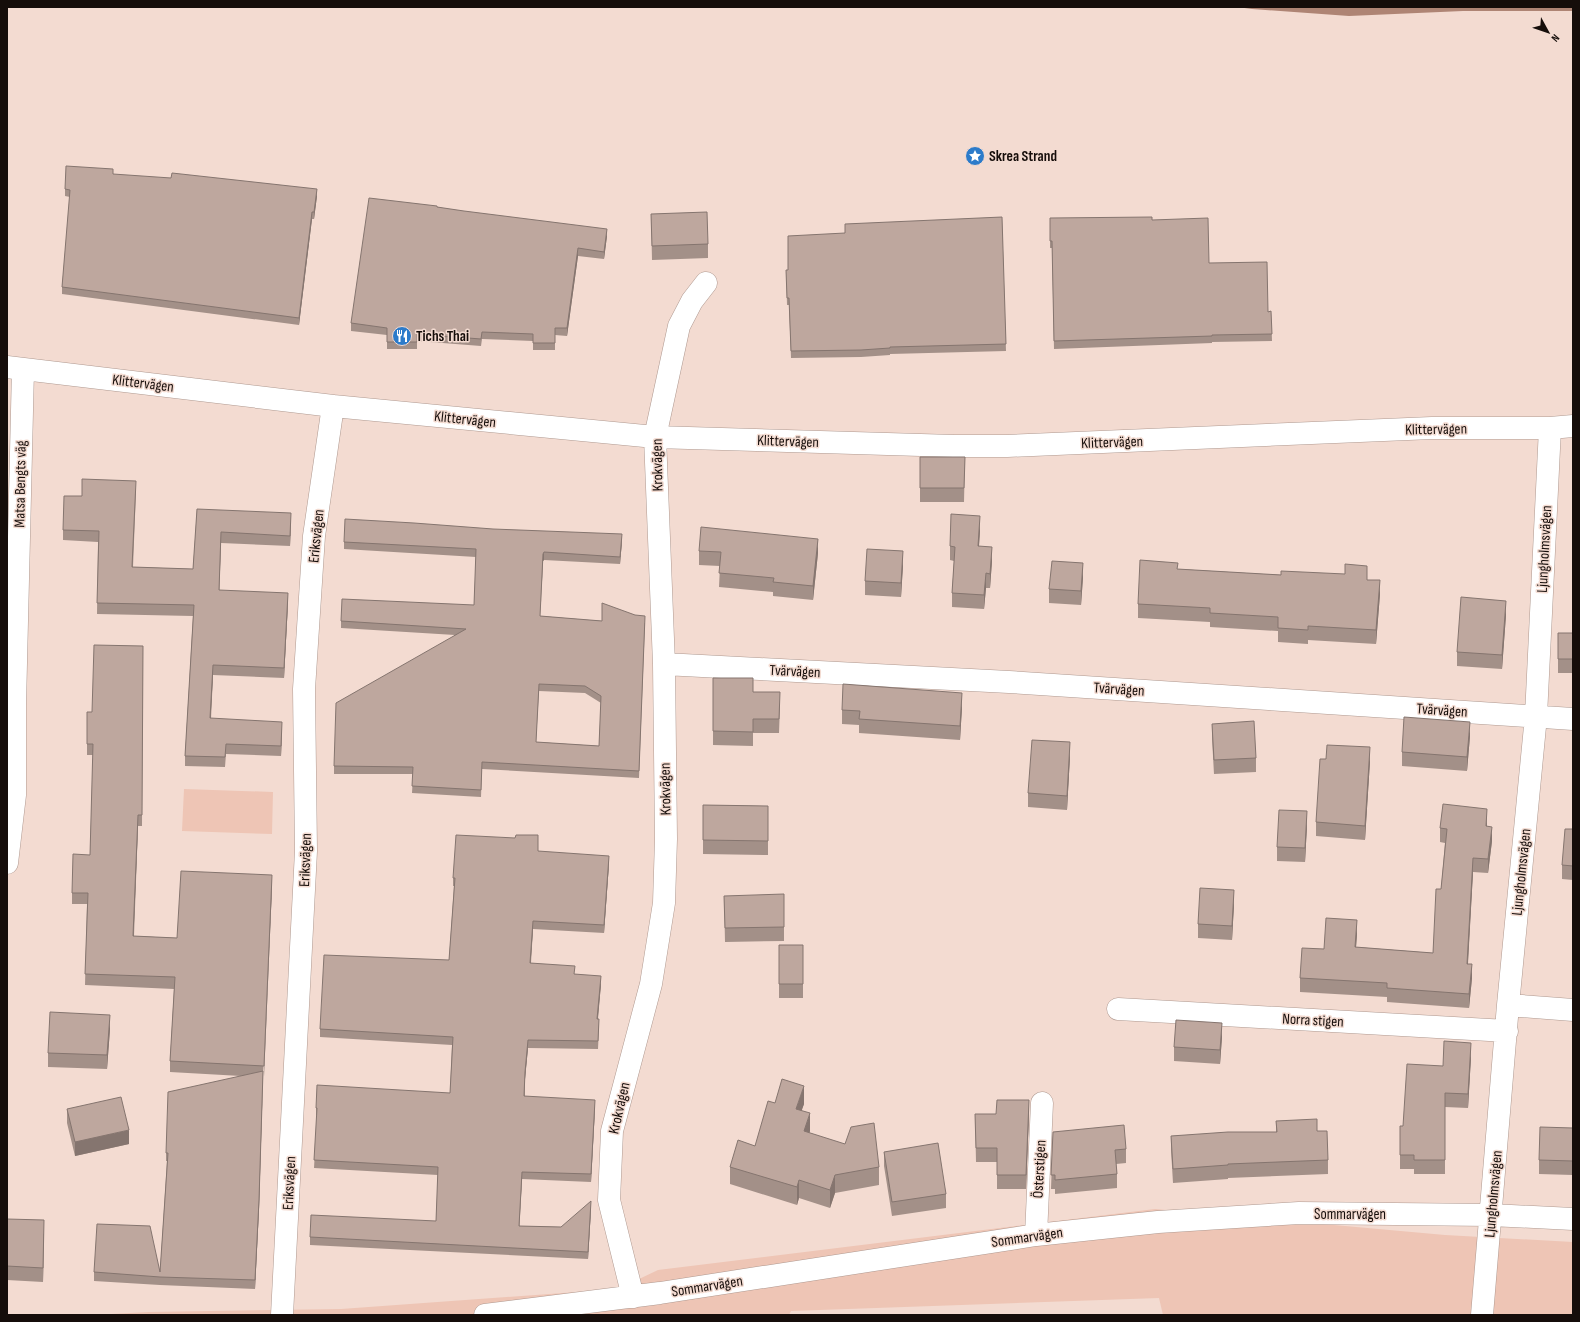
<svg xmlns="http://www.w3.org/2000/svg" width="1580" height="1322" font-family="'Sofia Sans Condensed',sans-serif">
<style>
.green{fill:#eec5b5}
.water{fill:#ae8474}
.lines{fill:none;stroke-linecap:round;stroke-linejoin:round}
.minor-casing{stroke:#af9990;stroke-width:23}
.minor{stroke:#fff;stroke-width:22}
.wall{fill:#a39088;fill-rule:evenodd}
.shaded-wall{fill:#85756f}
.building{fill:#bea79e;stroke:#85756f;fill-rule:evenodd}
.labels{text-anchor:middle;stroke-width:3;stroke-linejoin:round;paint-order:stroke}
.poi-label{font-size:15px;font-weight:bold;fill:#150d0a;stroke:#f3dbd1;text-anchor:start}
.street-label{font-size:15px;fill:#150d0a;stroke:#f3dbd1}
</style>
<rect width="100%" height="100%" fill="#f3dbd1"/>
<!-- green -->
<path class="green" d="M184,789L273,792L272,834L182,831Z
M1155,1209L1445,1235L1573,1242V1315H1163L1159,1298L791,1311L789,1315H92L149,1312L341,1309L618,1289L658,1270Z"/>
<!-- water -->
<path class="water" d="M1237,7H1573V11H1463L1349,16L1252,9Z"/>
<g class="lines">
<defs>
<path id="minor" d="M7,367L333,406L655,437L954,446H1007L1432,428H1550L1573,426
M664,664L1009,682L1573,719
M7,863L15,795V705L23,369
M1508,1005L1573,1010
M1118,1009L1507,1031
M1036,1235L1042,1103
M633,1297L609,1200L612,1131L651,984L664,903L666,839L664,664L655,437L679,326L692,301L706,283
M282,1315L306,851L304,689L314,536L333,406
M485,1315L660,1293L1036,1235L1158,1222L1299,1213L1491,1215L1573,1219
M1482,1315L1508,1005L1536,716L1550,428"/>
</defs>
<!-- minor casing -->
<use href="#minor" class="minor-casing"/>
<!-- minor -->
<use href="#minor" class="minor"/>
</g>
<!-- wall -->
<path class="wall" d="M113,175L317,196L314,219H312L299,325L62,294V287L70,197L65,196V189Z
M437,207L607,236L604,259L578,256L567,336L555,335V350H533V341L482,339L481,346L417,341V349H387V335L351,331V323Z
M651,214L708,244V258L652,260Z
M1002,217L1006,351L890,354V355L861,357L791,358L789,305H787L786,270H788L845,233Z
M1050,218L1152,220L1209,263L1268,312L1271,311L1272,341L1212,342V343L1054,349L1052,248H1050Z
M965,457L964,502H920V488Z
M136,491L133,567L193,569L197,509L291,523L290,546L221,543L219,590L288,603L284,678L213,675L211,719L282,733L281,756L226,754L225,767L185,766V756L193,616L97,614L98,542L63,540V530Z
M980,530L979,546L992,561L990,588H986L984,609L952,607V593L954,561L950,560V546Z
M622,541L620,564L544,560L543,561L540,616L602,621L645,623L639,778L482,769L481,797L412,793L413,774H334V766L455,635L341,628V621L474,605L476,557L344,549V542ZM539,691L585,693L601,703L599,746L536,742Z
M699,551L818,553L813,600L773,596V592L719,587L720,566L699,565Z
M903,565L901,597L865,595V581Z
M1178,569L1367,580L1380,594L1376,644L1308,640V644L1278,642V631L1210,627V622L1138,618V604Z
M1083,577L1081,605L1049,603V589Z
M1506,615L1502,669L1457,666V652Z
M1558,633H1573V673H1558Z
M143,646L142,826H138L134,936L177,938L272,887L263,1077L259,1209L255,1289L160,1285L94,1281V1272H160L167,1161H166V1153L241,1076L170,1072V1061L174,989L85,985L87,904H72V893L90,855L93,755H87V712H92Z
M713,678L753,692L780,706L779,733H753V746L713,745Z
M962,707L960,740L859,733V725L842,724V710Z
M1212,724L1256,758V772L1214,774L1212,738Z
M1470,736L1467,771L1402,766V752Z
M1070,756L1067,810L1028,807V793Z
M1326,759L1370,761L1365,840L1316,836V822Z
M703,805L768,806V855L703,854Z
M1487,823V826L1492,841L1488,873L1473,872L1468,964L1472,978L1469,1008L1387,1002V997L1300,992V978L1324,949L1357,934L1356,947L1433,953L1441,889L1445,843L1440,842V828Z
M1307,825L1305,862L1277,861V847Z
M1573,829V880L1562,879V865Z
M538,851L609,864L604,933L533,929L531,963L575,974L601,984L598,1019L599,1027L598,1049L528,1048L525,1079V1096L595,1108L591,1182L522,1179L519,1226L561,1227L591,1209L588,1259L310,1245V1237L436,1221L438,1175L314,1168L317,1115H316V1108L450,1093L452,1045L320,1037V1029L449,960L454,886H453V878Z
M724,896L784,927V941L725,942Z
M1234,904L1232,940L1198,938V924Z
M779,945H803V998H779Z
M110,1029L107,1069L48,1067V1053Z
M1222,1037L1220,1064L1174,1061V1047Z
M1471,1057L1468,1108L1445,1107V1174H1414V1169H1400V1126H1403L1443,1066Z
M775,1103L804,1104L801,1111L810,1131L809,1133L879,1167V1185L835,1193L830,1208L799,1198L797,1205L730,1184V1167L755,1146Z
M67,1109L129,1144L75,1156L67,1123Z
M975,1114H1029L1026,1189H997V1162H976Z
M1276,1121L1317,1131L1328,1160V1174L1228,1178V1179L1173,1183L1171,1150V1136L1276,1132Z
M1573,1128V1175L1539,1174V1160Z
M1053,1132L1126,1149V1163L1116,1164L1117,1174V1188L1055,1194V1189H1051Z
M884,1152L946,1194V1208L892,1216L884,1166Z
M7,1219L44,1234L43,1282L7,1280Z"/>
<!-- shaded-wall -->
<path class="shaded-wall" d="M317,189V196L314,219V212Z
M312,212V219L299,325V318Z
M607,229V236L604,259V252Z
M578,248V256L567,336V328Z
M291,513V523L290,546V536Z
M980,516V530L978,560V546Z
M221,532V543L219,600V590Z
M622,534V541L620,564V557Z
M818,539V553L813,600V586Z
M992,547V561L990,588V574Z
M903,551V565L901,597V583Z
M544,552V560L543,561L540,623L543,554Z
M1083,563V577L1081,605V591Z
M986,573V588L984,609V595Z
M1380,580V594L1376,644V630Z
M288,593V603L284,678V668Z
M1506,601V615L1502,669V655Z
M213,665V675L210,729V718Z
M962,693V707L960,740V726Z
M282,722V733L281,756V746Z
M1470,722V736L1467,771V757Z
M1070,742V756L1067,810V796Z
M1370,747V761L1365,840V826Z
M1487,809V823L1486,840V826Z
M1307,811V825L1305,862V848Z
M138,815V826L133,947V936Z
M1492,827V841L1488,873V859Z
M609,856V864L604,933V925Z
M1473,858V872L1467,978V964Z
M272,875V887L264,1077V1066Z
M1234,890V904L1232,940V926Z
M1357,920V934L1355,961V947Z
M533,921V929L530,971V963Z
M1472,964V978L1469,1008V994Z
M601,976V984L597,1027V1019Z
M110,1015V1029L107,1069V1055Z
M1222,1023V1037L1220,1064V1050Z
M528,1040V1048L525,1079V1072Z
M1471,1043V1057L1468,1108V1094Z
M263,1079L259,1209L255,1289V1280Z
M804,1086V1104L796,1127V1109Z
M595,1100V1108L591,1182V1174Z
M1029,1100V1114L1026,1189V1175Z
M810,1113V1131L804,1149V1131Z
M129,1130V1144L75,1156V1142Z
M522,1172V1179L519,1234V1226Z
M835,1175V1193L830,1208V1190Z
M799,1180V1198L797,1205V1187Z
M591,1201V1209L588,1259V1252Z
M44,1220V1234L43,1282V1268Z"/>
<!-- building -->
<path class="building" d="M66,166L113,169V174L171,178L172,173L317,189L314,212H312L299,318L62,287L70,190L65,189Z
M369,198L437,206V207L464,211L607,229L604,252L578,248L567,328H555V343H533V334L482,332L481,339L417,334V342H387V328L351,323Z
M707,212L708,244L652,246L651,214Z
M1002,217L1006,344L890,347V348L861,350L791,351L789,298H787L786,270H788V236L845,233V224Z
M1152,217V220L1208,218L1209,263L1267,262L1268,312L1271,311L1272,334L1212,335V336L1054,341L1052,241H1050V218Z
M920,457H965L964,488H920Z
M82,479L136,481L132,567L193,569L197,509L291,513L290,536L221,532L219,590L288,593L284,668L213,665L210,718L282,722L281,746L226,744L225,757L185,756L194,605L97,603L99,531L63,530L64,496H82Z
M951,514L980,516L978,546L992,547L990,574L986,573L984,595L952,593L955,547L950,546Z
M345,519L414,523L493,529L622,534L620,557L544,552L543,554L540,616L602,621V603L635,615L645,616L639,771L482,762L481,790L412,786L413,767L334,766L336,703L466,629L341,621L342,599L474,605L476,549L344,542ZM539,684L585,686L601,696L599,746L536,742Z
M701,527L818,539L813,586L773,582L774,578L719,573L721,552L699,551Z
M867,549L903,551L901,583L865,581Z
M1140,560L1178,563L1177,569L1281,575V571L1345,574V564L1367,566V580H1380L1376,630L1308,626V630L1278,628V617L1210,613V608L1138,604Z
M1052,561L1083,563L1081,591L1049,589Z
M1461,597L1506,601L1502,655L1457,652Z
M1558,633H1573V659H1558Z
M94,645L143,646L142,815H138L133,936L177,938L181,871L272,875L264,1066L170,1061L175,977L85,974L88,893H72L73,854L90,855L93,744H87V712H92Z
M713,678H753V692H780L779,719H753V732L713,731Z
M843,684L962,693L960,726L859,719L860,711L842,710Z
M1404,717L1470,722L1467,757L1402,752Z
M1254,721L1256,758L1214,760L1212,724Z
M1032,740L1070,742L1067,796L1028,793Z
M1327,745L1370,747L1365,826L1316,822L1320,759H1326Z
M1443,804L1487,809L1486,826L1492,827L1488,859L1473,858L1467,964H1472L1469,994L1387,988V983L1300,978L1302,948L1324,949L1326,918L1357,920L1355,947L1433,953L1436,889H1441L1447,829L1440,828Z
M703,805L768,806V841L703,840Z
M1279,810L1307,811L1305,848L1277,847Z
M1565,829H1573V866L1562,865Z
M456,835L515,838L516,835H538V851L609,856L604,925L533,921L530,963L575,966L574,974L601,976L597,1019H599L598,1041L528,1040L525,1072L524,1096L595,1100L591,1174L522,1172L519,1226L561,1227L591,1201L588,1252L310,1237L311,1215L436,1221L438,1167L314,1160L317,1108H316L317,1085L450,1093L453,1037L320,1029L324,955L449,960L455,878H453Z
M1200,888L1234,890L1232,926L1198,924Z
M784,894V927L725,928L724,896Z
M779,945H803V984H779Z
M50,1012L110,1015L107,1055L48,1053Z
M1176,1020L1222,1023L1220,1050L1174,1047Z
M1444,1041L1471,1043L1468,1094L1445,1093V1160H1414V1155H1400V1126H1403L1407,1064L1443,1066Z
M263,1071L259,1200L255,1280L160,1277L94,1272L97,1224L150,1226L160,1272L168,1153H166L168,1092Z
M782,1079L804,1086L796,1109L810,1113L804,1131L845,1144L851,1127L874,1123L879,1167L835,1175L830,1190L799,1180L797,1187L730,1167L738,1140L755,1146L768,1101L775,1103Z
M121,1097L129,1130L75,1142L67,1109Z
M997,1100H1029L1026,1175H997V1148H976L975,1114H996Z
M1317,1119V1131H1327L1328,1160L1228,1164V1165L1173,1169L1171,1136L1228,1132H1277L1276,1121Z
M1124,1125L1126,1149L1115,1150L1117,1174L1055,1180V1175H1051L1053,1132Z
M1540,1127L1573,1128V1161L1539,1160Z
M938,1143L946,1194L892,1202L884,1152Z
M7,1219L44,1220L43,1268L7,1266Z"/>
<!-- icons -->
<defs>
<symbol id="sight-disc" viewBox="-11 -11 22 22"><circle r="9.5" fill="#2c7bca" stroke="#f3dbd1"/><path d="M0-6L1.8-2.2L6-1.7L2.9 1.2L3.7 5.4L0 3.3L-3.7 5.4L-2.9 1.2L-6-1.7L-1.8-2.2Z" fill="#fff"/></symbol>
<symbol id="restaurant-disc" viewBox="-11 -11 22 22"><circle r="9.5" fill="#2c7bca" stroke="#f3dbd1"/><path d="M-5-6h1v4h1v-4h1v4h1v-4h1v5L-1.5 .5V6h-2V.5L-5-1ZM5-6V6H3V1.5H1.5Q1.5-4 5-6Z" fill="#fff"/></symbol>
</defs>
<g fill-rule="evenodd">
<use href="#sight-disc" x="964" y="145" width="22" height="22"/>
<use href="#restaurant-disc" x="391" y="325" width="22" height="22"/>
</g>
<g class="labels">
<!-- poi labels -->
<g class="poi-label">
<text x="989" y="161">Skrea Strand</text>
<text x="416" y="341">Tichs Thai</text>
</g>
<!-- street labels -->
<g class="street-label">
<text transform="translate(143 383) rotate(7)" y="5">Klittervägen</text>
<text transform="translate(465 419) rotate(6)" y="5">Klittervägen</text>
<text transform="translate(1436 429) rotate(-1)" y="5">Klittervägen</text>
<text transform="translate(788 441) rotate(2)" y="5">Klittervägen</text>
<text transform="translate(1112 442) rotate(-2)" y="5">Klittervägen</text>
<text transform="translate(657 465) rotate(-91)" y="5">Krokvägen</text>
<text transform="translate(20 484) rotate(-89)" y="5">Matsa Bengts väg</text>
<text transform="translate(316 536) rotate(-84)" y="5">Eriksvägen</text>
<text transform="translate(1544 549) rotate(-87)" y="5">Ljungholmsvägen</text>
<text transform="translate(795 671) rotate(3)" y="5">Tvärvägen</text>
<text transform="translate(1119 689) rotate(4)" y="5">Tvärvägen</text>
<text transform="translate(1442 710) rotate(4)" y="5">Tvärvägen</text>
<text transform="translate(665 789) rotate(-91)" y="5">Krokvägen</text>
<text transform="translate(305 860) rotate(-88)" y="5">Eriksvägen</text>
<text transform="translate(1521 872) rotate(-84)" y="5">Ljungholmsvägen</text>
<text transform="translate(1313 1020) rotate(3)" y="5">Norra stigen</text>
<text transform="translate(619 1108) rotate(-77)" y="5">Krokvägen</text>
<text transform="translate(1039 1169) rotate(-87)" y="5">Österstigen</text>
<text transform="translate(289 1183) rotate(-87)" y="5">Eriksvägen</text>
<text transform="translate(1493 1194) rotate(-85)" y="5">Ljungholmsvägen</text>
<text x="1350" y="1219">Sommarvägen</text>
<text transform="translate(1027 1237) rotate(-8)" y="5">Sommarvägen</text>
<text transform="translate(707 1286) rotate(-9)" y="5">Sommarvägen</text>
</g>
</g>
<!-- border -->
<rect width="1580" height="1322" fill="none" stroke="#150d0a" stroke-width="16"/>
<!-- north arrow -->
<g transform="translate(1548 32) rotate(130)" stroke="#f3dbd1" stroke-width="3" paint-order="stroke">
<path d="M0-3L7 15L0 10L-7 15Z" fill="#150d0a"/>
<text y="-6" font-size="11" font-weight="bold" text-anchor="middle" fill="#150d0a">N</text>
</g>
</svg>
